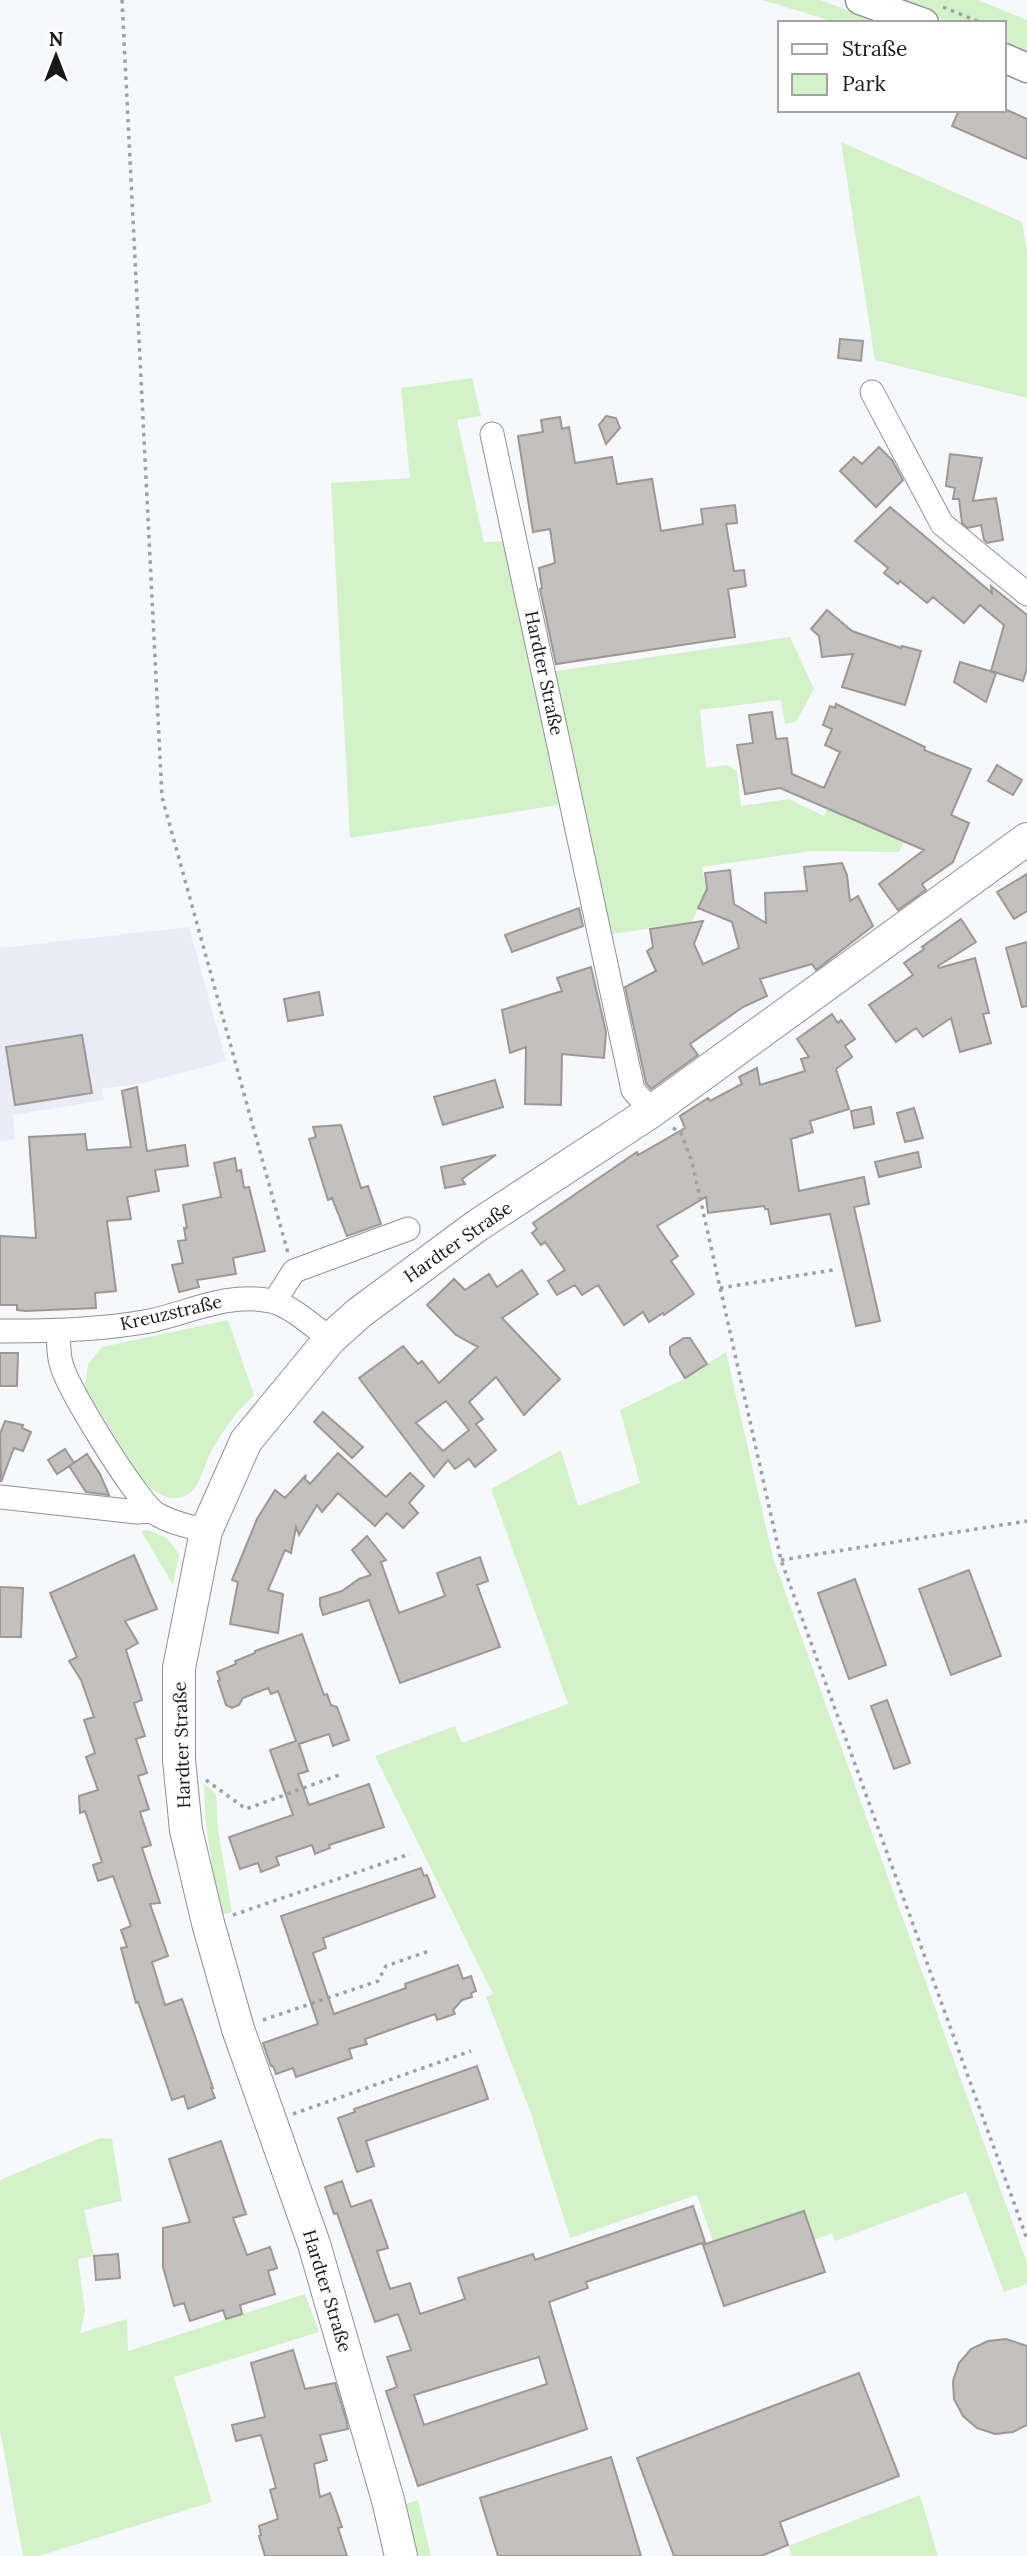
<svg xmlns="http://www.w3.org/2000/svg" width="1027" height="2556" font-family="Lora,serif">
<style>
.built{fill:#eaebf7}
.green{fill:#d4f2c9}
.building{fill:#c3c0bd;stroke:#9b9895;stroke-width:2;fill-rule:evenodd}
.lines{fill:none;stroke-linecap:round;stroke-linejoin:round}
.minor-casing{stroke:#909195;stroke-width:25}
.tertiary-casing{stroke:#909195;stroke-width:31}
.secondary-casing{stroke:#909195;stroke-width:34}
.path{stroke:#9fa0a2;stroke-width:3.5;stroke-dasharray:3.5 5;stroke-linecap:butt}
.minor{stroke:#fff;stroke-width:23}
.tertiary{stroke:#fff;stroke-width:28}
.secondary{stroke:#fff;stroke-width:32}
.labels{text-anchor:middle;stroke-width:5;stroke-linejoin:round;paint-order:stroke}
.street-label{font-size:18px;fill:#19191a;stroke:#fff}
</style>
<rect width="100%" height="100%" fill="#f7f8fc"/>
<!-- built -->
<path class="built" d="M189,927L226,1061L144,1083L102,1089L104,1100L13,1115L15,1139L0,1141V948Z"/>
<!-- green -->
<path class="green" d="M762,0H820L883,23H838Z
M895,0H978L1027,20V54L1004,44V23H951Z
M841,142L1022,222L1027,251V398L875,360Z
M472,378L481,416L457,420L484,542L508,541L565,804L350,838L331,483L410,478L401,388Z
M790,637L814,689L796,722L785,724L781,700L700,710L706,768L727,765L737,771L741,806L789,799L824,816L827,809L904,842L899,852L812,851L702,867L706,889L692,922L606,935L549,672Z
M228,1320L254,1395C237,1410 222,1432 211,1452C205,1463 201,1483 192,1491C176,1506 157,1495 144,1482L87,1393L85,1384L88,1364L102,1347Z
M726,1352L773,1558L1027,2263V2284L1004,2292L966,2192L835,2241L832,2233L814,2240L804,2211L713,2241L697,2195L570,2238L530,2111L486,1997L493,1994L375,1756L455,1726L462,1743L568,1704L491,1489L561,1450L578,1506L640,1483L620,1410L684,1379Z
M148,1530L167,1538L179,1554L173,1585L141,1531Z
M204,1783L216,1794L218,1830L232,1912L222,1915C213,1871 204,1829 204,1783Z
M100,2138L112,2139L122,2201L84,2210L94,2256L78,2259L85,2311L80,2333L127,2319L128,2351L305,2294L319,2332L174,2377L212,2502L39,2556H23L0,2430V2180Z
M920,2495L938,2556H792L788,2546Z
M418,2500L431,2556H417L405,2504Z"/>
<!-- building -->
<path class="building" d="M959,110H1007L1027,119V159L952,126Z
M840,339L863,341L861,361L838,358Z
M606,416L616,418L620,428L606,444L599,425Z
M560,417L562,429L569,427L575,463L612,457L617,484L652,479L661,531L703,524L701,509L735,505L737,523L726,524L734,571L744,570L746,586L728,589L735,637L556,664L540,589L542,588L539,568L555,563L550,529L533,532L518,436L543,432L541,420Z
M879,447L892,460L903,480L876,507L840,471L854,457L862,464Z
M950,454L982,458L973,501L996,498L1003,540L987,543L984,540L981,525L968,528L962,523L959,499H953L955,488L946,486Z
M890,507L992,593L991,586L1027,615V668L1023,681L991,671L1004,625L980,605L964,623L933,597L927,603L900,581L898,584L884,573L888,568L855,541Z
M827,610L852,631L901,648L902,646L921,651L905,705L842,687L853,654L822,657L819,636L811,629Z
M960,662L996,673L986,702L954,682Z
M836,704L925,747L924,750L971,769L951,815L969,823L953,862L922,884L926,890L898,910L879,884L924,850L780,788L745,794L737,745L753,743L749,715L772,712L776,739L787,738L792,774L824,788L840,752L825,745L832,729L823,725L830,706L835,708Z
M997,765L1022,780L1013,795L988,781Z
M842,863L847,875L850,901L858,896L873,926L816,970L812,964L760,979L767,996L743,1007L690,1044L698,1055L651,1089L646,1083L625,987L656,971L647,951L653,947L650,929L703,921L694,944L703,964L739,948L732,922L698,908L707,889L705,873L730,870L734,904L766,923L765,893L807,891L804,867Z
M1027,874V911L1014,919L997,892Z
M579,908L583,926L512,952L505,935Z
M961,919L976,942L938,966L939,968L975,958L989,1013L983,1014L991,1043L960,1052L951,1018L923,1037L916,1028L896,1042L869,1005L913,975L904,963L924,949L922,947Z
M1027,942V1006L1022,1007L1006,948Z
M591,967L606,1032L604,1058L562,1054L561,1105L525,1104L526,1047L510,1053L502,1010L562,991L557,978Z
M319,992L323,1015L288,1021L284,999Z
M832,1014L838,1023L841,1020L855,1039L845,1046L852,1057L836,1069L849,1109L810,1121L813,1132L791,1139L799,1191L864,1177L869,1204L854,1207L880,1321L856,1326L830,1214L771,1224L768,1209H765L764,1206L708,1213L706,1197L657,1226L678,1256L671,1261L694,1294L664,1315L663,1313L649,1322L643,1312L624,1325L598,1285L582,1295L575,1285L557,1295L548,1281L565,1270L545,1242L541,1245L532,1233L537,1229L533,1223L637,1152L638,1155L685,1128L680,1116L708,1098L710,1101L742,1084L739,1077L757,1068L760,1085L805,1071L801,1059L809,1057L797,1039Z
M82,1035L92,1093L15,1105L6,1047Z
M495,1080L503,1107L443,1125L434,1097Z
M137,1087L147,1151L185,1145L188,1166L155,1170L159,1191L127,1197L131,1219L107,1221L116,1291L95,1293L96,1308L26,1311L17,1310V1305H0V1236L36,1238L29,1137L85,1134L87,1150L131,1147L122,1091Z
M871,1107L874,1124L854,1128L851,1111Z
M914,1108L923,1138L905,1142L897,1113Z
M341,1125L361,1188L368,1186L381,1224L347,1236L332,1198L328,1200L309,1139L316,1137L313,1127Z
M918,1152L921,1167L879,1177L875,1162Z
M496,1155L462,1179L465,1184L445,1188L441,1167Z
M235,1158L237,1171L241,1170L244,1188L249,1187L265,1251L233,1258L236,1274L197,1280L199,1287L179,1292L172,1265L183,1263L178,1241L186,1240L184,1228H187L183,1205L221,1197L214,1163Z
M522,1270L538,1294L502,1318L560,1379L524,1415L496,1377L469,1402L483,1419L476,1424L496,1450L475,1467L469,1459L455,1469L448,1460L434,1477L359,1378L403,1346L418,1364L422,1361L439,1383L478,1347L456,1335L427,1305L454,1279L465,1290L489,1274L497,1287ZM446,1401L469,1430L443,1451L416,1423Z
M684,1338H690L707,1364L685,1378L670,1354V1347Z
M0,1353H18L17,1386H0Z
M323,1412L363,1447L352,1458L314,1422Z
M5,1421L23,1425L22,1428L31,1432L23,1451L14,1448L1,1482L0,1434Z
M65,1449L74,1463L57,1474L48,1460Z
M338,1453L386,1497L410,1473L424,1486L409,1503L418,1513L403,1528L387,1513L375,1526L338,1493L322,1512L317,1505L299,1535L296,1527L291,1553L285,1550L268,1590L283,1594L278,1633L230,1624L238,1582L232,1580L257,1519L275,1490L285,1498L306,1475L305,1479L310,1484Z
M87,1454L100,1474L109,1495L86,1492L69,1466Z
M367,1536L386,1560L381,1562L399,1613L445,1596L437,1573L480,1557L488,1581L477,1585L500,1647L400,1683L369,1600L323,1615L320,1605V1598L342,1591L359,1579L371,1575L352,1550Z
M134,1555L157,1609L125,1621L138,1643L126,1650L142,1700L134,1703L145,1736L136,1739L147,1773L138,1776L149,1809L140,1812L151,1845L142,1848L160,1903L150,1904L168,1956L152,1962L165,2005L182,1999L213,2088H211L215,2098L188,2109L184,2096L172,2100L138,2002L136,2003L121,1948L127,1947L121,1930L131,1926L113,1876L98,1881L93,1865L102,1862L85,1811L80,1813L79,1796L98,1790L86,1757L95,1753L84,1720L94,1717L81,1680L69,1661L77,1657L50,1593Z
M969,1570L1001,1656L951,1675L919,1589Z
M855,1579L886,1665L849,1679L818,1593Z
M0,1587L23,1588L21,1637H0Z
M302,1634L324,1695L327,1694L331,1705L337,1707L349,1740L333,1746L329,1734L299,1744L308,1771L298,1774L309,1805L369,1784L384,1827L329,1845L330,1848L315,1854L312,1845L276,1857L279,1865L261,1872L258,1863L240,1869L229,1837L293,1815L270,1750L296,1741L278,1691L271,1694L268,1688L243,1698L239,1705L232,1708L226,1705L218,1681L220,1680L217,1672L236,1664L235,1661L255,1653V1651Z
M887,1700L910,1763L894,1769L871,1706Z
M421,1868L424,1876L427,1875L435,1897L323,1938L326,1948L313,1953L334,2014L406,1988L405,1984L458,1965L463,1979L471,1976L476,1991L471,1993L472,1997L462,2000L453,2010L455,2014L437,2020L435,2014L365,2039L367,2044L349,2049L352,2058L296,2077L293,2068L276,2074L273,2066H271L263,2043L318,2024L281,1916Z
M477,2066L488,2099L366,2141L374,2166L357,2172L338,2118L355,2112L354,2109Z
M221,2141L246,2214L233,2218L247,2255L270,2247L277,2268L268,2271L275,2294L240,2305L242,2314L226,2319L223,2310L190,2321L184,2303L174,2306L163,2267V2228L190,2222L169,2159Z
M342,2181L351,2207L371,2200L388,2248L377,2251L390,2289L410,2283L420,2314L465,2299L458,2278L533,2254L535,2260L693,2206L705,2242L586,2282L588,2288L549,2302L587,2429L418,2486L386,2391L397,2387L387,2357L411,2350L398,2314L375,2322L337,2213L334,2214L325,2187ZM539,2357L547,2384L424,2425L414,2395Z
M804,2211L825,2272L724,2306L703,2245Z
M118,2254L120,2278L96,2280L94,2256Z
M1006,2339L1027,2346V2425L1013,2432L995,2434L977,2428L963,2416L954,2399L953,2381L959,2363L971,2349L988,2341Z
M293,2350L305,2389L335,2383L346,2419L348,2429L320,2435L327,2460L314,2464L320,2497L330,2493L342,2527L338,2528L347,2556H265L259,2536L261,2535L259,2526L278,2519L270,2490L276,2488L261,2435L236,2441L232,2425L265,2417L251,2363Z
M859,2373L899,2476L780,2522L788,2545L761,2556H674L637,2458Z
M611,2457L641,2556H498L480,2498Z"/>
<g class="lines">
<defs>
<path id="minor" d="M872,392L942,524L1027,594
M492,434L633,1090L652,1111
M274,1302L294,1271L408,1229
M0,1331C51,1331 100,1330 150,1321C191,1312 228,1292 271,1301C290,1305 314,1327 330,1339
M58,1331C59,1341 58,1353 61,1363C66,1387 136,1499 155,1513C170,1523 189,1526 206,1531
M0,1497L137,1512L153,1511"/>
<path id="tertiary" d="M860,0L924,23
M1004,58L1027,68"/>
<path id="secondary" d="M401,2556L388,2500L314,2244L238,2029L208,1923L186,1830L179,1760V1668L206,1531L246,1441L330,1339L359,1313L478,1225L652,1111L1027,839"/>
</defs>
<!-- minor casing -->
<use href="#minor" class="minor-casing"/>
<!-- tertiary casing -->
<use href="#tertiary" class="tertiary-casing"/>
<!-- secondary casing -->
<use href="#secondary" class="secondary-casing"/>
<!-- path -->
<path class="path" d="M122,0L162,797L288,1253
M943,7L982,23
M673,1128L681,1133L692,1162L781,1560L1027,2239
M720,1288L833,1270
M781,1560L1027,1521
M206,1780L246,1809L339,1775
M233,1915L410,1854
M263,2020L378,1981L386,1966L429,1951
M293,2114L471,2051"/>
<!-- minor -->
<use href="#minor" class="minor"/>
<!-- tertiary -->
<use href="#tertiary" class="tertiary"/>
<!-- secondary -->
<use href="#secondary" class="secondary"/>
</g>
<g class="labels">
<!-- street labels -->
<g class="street-label">
<text transform="translate(544 673) rotate(78)" y="6">Hardter Straße</text>
<text transform="translate(458 1242) rotate(-35)" y="6">Hardter Straße</text>
<text transform="translate(171 1313) rotate(-13)" y="6">Kreuzstraße</text>
<text transform="translate(182 1745) rotate(-92)" y="6">Hardter Straße</text>
<text transform="translate(327 2291) rotate(73)" y="6">Hardter Straße</text>
</g>
</g>
<!-- legend -->
<rect x="778" y="21" width="228" height="91" fill="#ffffff" stroke="#a3a3a3" stroke-width="2"/>
<rect x="792" y="44" width="35" height="10" fill="#ffffff" stroke="#a3a3a3" stroke-width="2"/>
<text x="842" y="56" font-size="21" fill="#19191a">Straße</text>
<rect x="792" y="74" width="35" height="21" fill="#d4f2c9" stroke="#a3a3a3" stroke-width="2"/>
<text x="842" y="91" font-size="21" fill="#19191a">Park</text>
<!-- north arrow -->
<g transform="translate(56 56)" stroke="#ffffff" stroke-width="5" paint-order="stroke">
<path d="M0-5L12 26L0 18L-12 26Z" fill="#19191a"/>
<text y="-10" font-size="19" font-weight="bold" text-anchor="middle" fill="#19191a">N</text>
</g>
</svg>
